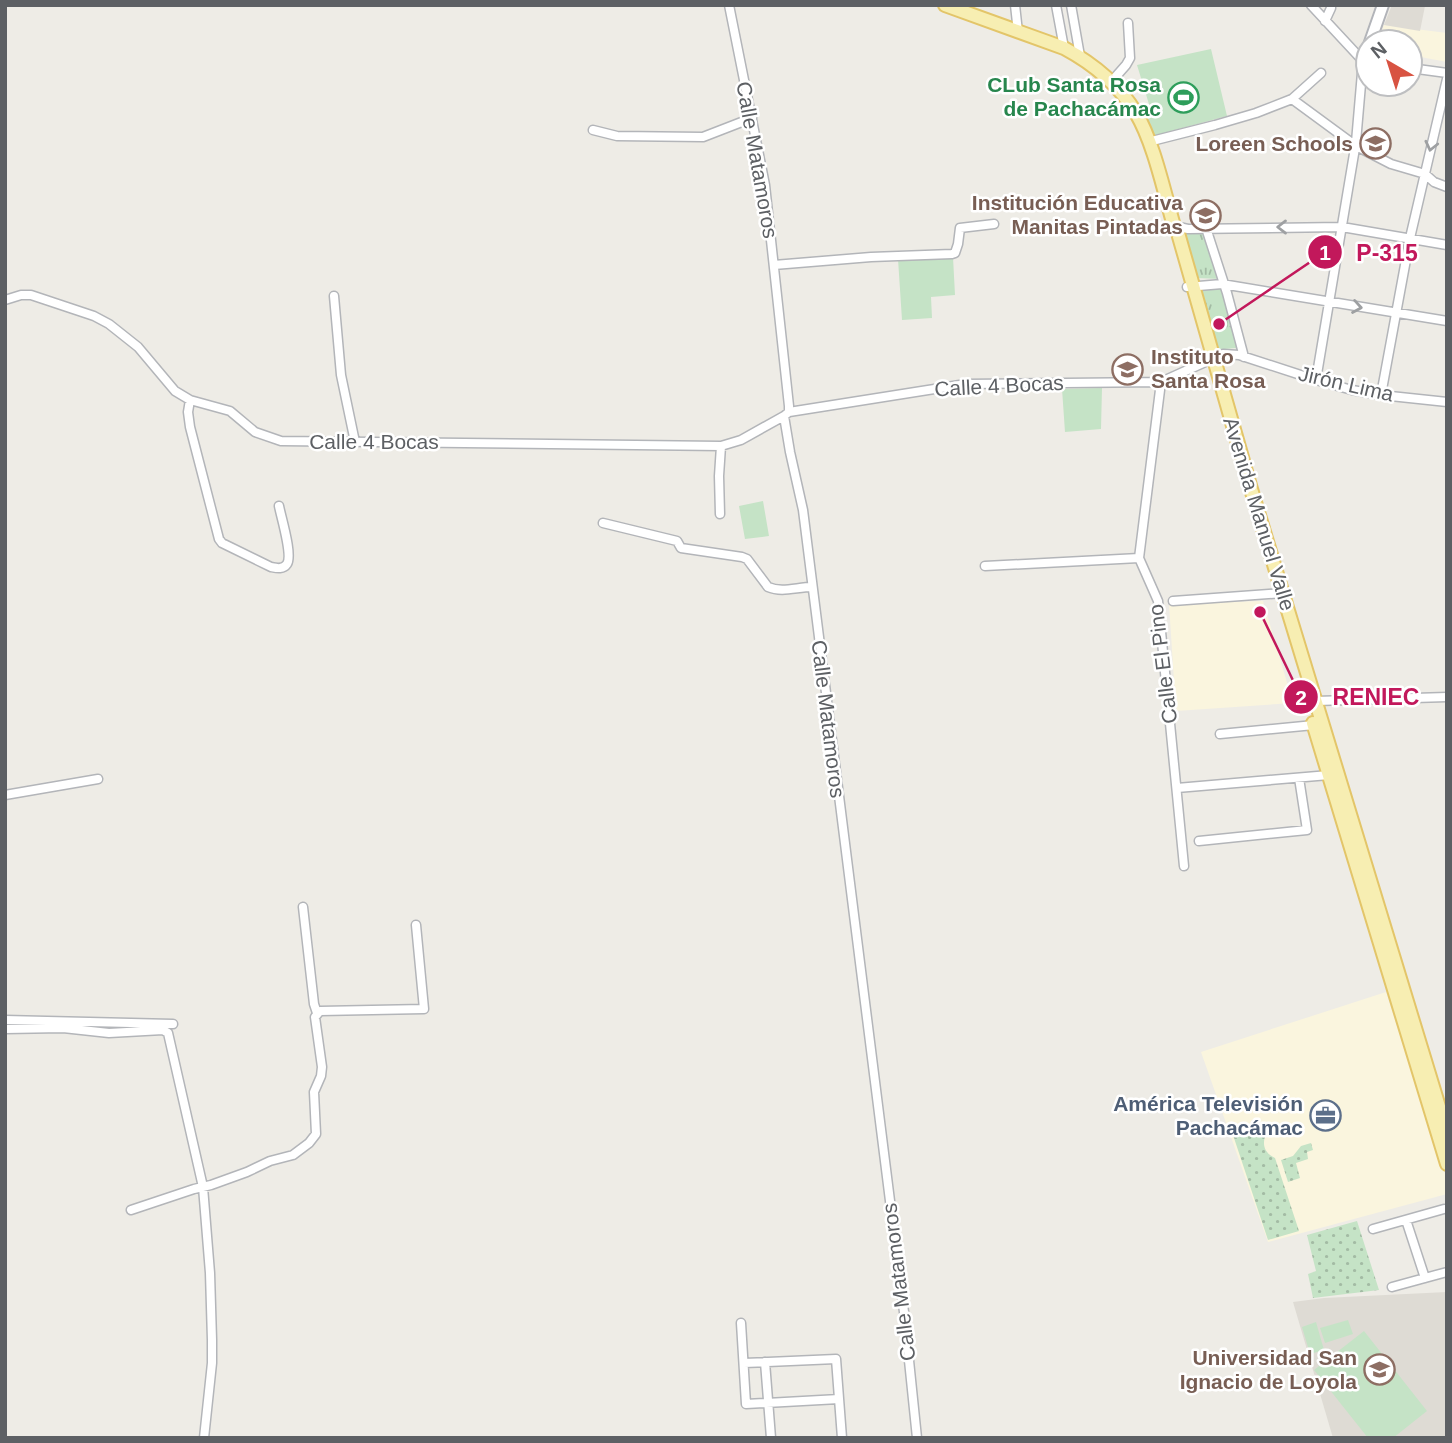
<svg xmlns="http://www.w3.org/2000/svg" width="1452" height="1443" font-family="Helvetica,sans-serif">
<style>
.commercial{fill:#faf5de}
.education{fill:#dedbd4}
.grass{fill:url(#grass-dots)}
.park{fill:url(#park-tufts)}
.garden{fill:#c5e3c6}
.lines{fill:none;stroke-linecap:round;stroke-linejoin:round}
.street-casing{stroke:#b3b5b9;stroke-width:11}
.secondary-casing{stroke:#b2b4b9;stroke-width:14}
.primary-casing{stroke:#e3c569;stroke-width:16}
.street{stroke:#fff;stroke-width:8}
.secondary{stroke:#fff;stroke-width:10}
.primary{stroke:#f7eeb2;stroke-width:12}
.oneway{stroke:#9ea0a2}
.labels{text-anchor:middle;stroke-width:5;stroke-linejoin:round;paint-order:stroke}
.leisure-label{font-size:21px;font-weight:bold;fill:#27864d;stroke:#fff;text-anchor:end}
.education-label{font-size:21px;font-weight:bold;fill:#785e54;stroke:#fff;text-anchor:end}
.street-label{font-size:21px;fill:#5d6064;stroke:#fff}
.service-label{font-size:21px;font-weight:bold;fill:#4e5e75;stroke:#fff;text-anchor:end}
.leader{fill:none;stroke:#c2185b;stroke-width:2.5}
.callout-dot{fill:#c2185b;stroke:#fff;stroke-width:2.5}
.mark-label{font-size:21px;text-anchor:middle;font-weight:bold;fill:#fff}
.callout-label{font-size:23px;text-anchor:middle;font-weight:bold;fill:#c2185b;stroke:#fff;stroke-width:5;stroke-linejoin:round;paint-order:stroke}
</style>
<defs>
<pattern id="grass-dots" width="8" height="8" patternUnits="userSpaceOnUse" patternTransform="scale(1.75)"><rect width="8" height="8" fill="#c5e3c6"/><path d="M2 2h.1M6 6h.1" fill="none" stroke="#a3bba4" stroke-width="1.8" stroke-linecap="round"/></pattern>
<pattern id="park-tufts" width="24" height="20" patternUnits="userSpaceOnUse" patternTransform="scale(1.75)"><rect width="24" height="20" fill="#c5e3c6"/><path d="M3 7l-1-3M5 7V3M7 7l1-3M15 17l-1-3M17 17v-4M19 17l1-3" fill="none" stroke="#a3bba4"/></pattern>
</defs>
<rect width="100%" height="100%" fill="#eeece6"/>
<!-- commercial -->
<path class="commercial" d="M1384,25L1447,33V62L1410,55V42H1378Z
M1263,601L1293,703L1176,711L1169,604Z
M1386,992L1447,1180V1194L1268,1242L1201,1052Z"/>
<!-- education -->
<path class="education" d="M1392,5L1425,6L1420,31L1384,25Z
M1447,1292V1438H1333L1293,1302L1324,1298Z"/>
<!-- grass -->
<path class="grass" d="M1263,1122L1267,1133C1261,1143 1264,1153 1275,1158L1299,1231L1268,1240L1232,1132Z
M1311,1143L1313,1150L1307,1152L1308,1159L1296,1163L1300,1178L1288,1182L1281,1160L1293,1156L1301,1146Z
M1357,1221L1379,1290L1313,1298L1308,1274L1316,1271L1307,1235Z"/>
<!-- park -->
<path class="park" d="M1206,229L1222,279L1196,278L1182,230Z
M1212,287L1224,288L1242,352L1235,348L1215,350L1200,292L1202,289Z"/>
<!-- garden -->
<path class="garden" d="M1211,49L1227,116L1153,136L1147,117L1152,114L1137,65Z
M953,257L955,295L931,297L932,318L902,320L898,259Z
M1102,388L1101,429L1065,432L1062,389Z
M763,501L769,536L745,539L739,506Z
M1348,1320L1353,1334L1325,1343L1320,1328Z
M1316,1322L1324,1350L1310,1354L1302,1327Z
M1364,1331L1427,1411L1393,1438H1368L1314,1370Z"/>
<g class="lines">
<defs>
<path id="street" d="M729,5L765,185L789,406V412L784,416L790,452L803,510L904,1312L917,1438
M1015,5L1018,32
M1056,5L1064,48
M1071,5L1080,56
M1311,5L1363,61
M1325,21L1331,8V5
M1410,68L1447,73
M1111,82L1126,65L1130,58L1128,23
M1292,99L1356,146L1391,164L1425,174L1434,182L1447,187
M593,130L617,136L703,137L752,118
M1148,142L1215,125L1256,113L1292,99L1321,73
M1174,226L1188,229L1342,227L1447,245
M1206,228L1227,293L1244,357
M774,265L871,257L952,254L955,253L958,244L960,228L994,224
M1187,287L1222,284L1447,321
M334,296L341,375L355,442
M5,300L21,295H31L94,316L109,324L138,347L175,391L190,400L230,411L255,432L281,441L721,446L741,440L784,416
M1316,380L1356,142L1363,61
M1161,382L1139,558L1158,601L1184,866
M1381,395L1410,238L1447,79
M190,400L188,412L190,427L219,539L222,543L271,567C276,568 283,570 287,564C293,555 281,517 279,506
M789,412L966,384L1161,382L1223,354L1239,355L1316,380L1352,390L1381,395L1447,402
M720,514L719,476L721,446
M603,523L677,541L681,548L742,557L747,559L768,587C782,593 797,587 812,587
M985,566L1139,558
M1173,601L1283,593
M1316,701L1447,697
M1220,734L1314,725
M1177,788L1329,775
M5,795L98,779
M1199,841L1307,830L1299,778
M303,907L314,1004L317,1013
M5,1020L173,1024
M5,1029L63,1028L109,1033L163,1030L168,1033L203,1187L210,1273L212,1340V1363L204,1438
M131,1210L194,1189L211,1185L247,1172L270,1161L293,1155L309,1143L316,1134L314,1092L321,1076L322,1067L315,1017L320,1011L424,1009L416,925
M1406,1220L1425,1278
M1373,1229L1444,1209
M1392,1287L1447,1272
M741,1323L746,1404L839,1399
M765,1362L771,1438
M744,1363L836,1359L842,1438"/>
<path id="secondary" d="M1370,42L1383,5
M1363,61L1368,47"/>
<path id="primary" d="M945,5L1064,48C1092,63 1119,85 1136,113C1154,143 1164,192 1174,226L1178,233L1251,489L1447,1133
M1313,723L1447,1164"/>
</defs>
<!-- street casing -->
<use href="#street" class="street-casing"/>
<!-- secondary casing -->
<use href="#secondary" class="secondary-casing"/>
<!-- primary casing -->
<use href="#primary" class="primary-casing"/>
<!-- street -->
<use href="#street" class="street"/>
<!-- secondary -->
<use href="#secondary" class="secondary"/>
<!-- primary -->
<use href="#primary" class="primary"/>
</g>
<!-- one-way arrows -->
<defs><path id="oneway-chevron" d="M-2-3.5L2.5 0L-2 3.5" fill="none" stroke-width="1.6" stroke-linecap="round" stroke-linejoin="round" transform="scale(1.75)"/></defs>
<g class="oneway">
<use href="#oneway-chevron" transform="translate(1431 146) rotate(103)"/>
<use href="#oneway-chevron" transform="translate(1282 227) rotate(180)"/>
<use href="#oneway-chevron" transform="translate(1357 307) rotate(10)"/>
</g>
<!-- icons -->
<defs>
<symbol id="stadium-ring" viewBox="-11 -11 22 22"><circle r="9.5" fill="#fff" stroke="#2e9e5b" stroke-width="1.5"/><path d="M0-5a6.5 5 0 1 0 0 10a6.5 5 0 1 0 0-10ZM-3.5-1.8h7v3.6h-7Z" fill="#2e9e5b"/></symbol>
<symbol id="school-ring" viewBox="-11 -11 22 22"><circle r="9.5" fill="#fff" stroke="#8d6e63" stroke-width="1.5"/><path d="M0-5L7-2L0 1L-7-2ZM-4 1L0 2.5L4 1V4Q0 6-4 4Z" fill="#8d6e63"/></symbol>
<symbol id="university-ring" viewBox="-11 -11 22 22"><circle r="9.5" fill="#fff" stroke="#8d6e63" stroke-width="1.5"/><path d="M0-5L7-2L0 1L-7-2ZM-4 1L0 2.5L4 1V4Q0 6-4 4Z" fill="#8d6e63"/></symbol>
<symbol id="office-ring" viewBox="-11 -11 22 22"><circle r="9.5" fill="#fff" stroke="#5c6f8a" stroke-width="1.5"/><path d="M-6-3h4V-5.5h4V-3h4V5H-6ZM-1-4.5V-3h2v-1.5ZM-6 0V1H6V0Z" fill="#5c6f8a"/></symbol>
</defs>
<g fill-rule="evenodd">
<use href="#stadium-ring" x="1166" y="80" width="35" height="35"/>
<use href="#school-ring" x="1358" y="126" width="35" height="35"/>
<use href="#school-ring" x="1188" y="198" width="35" height="35"/>
<use href="#university-ring" x="1110" y="352" width="35" height="35"/>
<use href="#office-ring" x="1308" y="1098" width="35" height="35"/>
<use href="#university-ring" x="1362" y="1352" width="35" height="35"/>
</g>
<g class="labels">
<!-- leisure labels -->
<g class="leisure-label">
<text x="1161" y="92">CLub Santa Rosa<tspan x="1161" dy="24">de Pachacámac</tspan></text>
</g>
<!-- education labels -->
<g class="education-label">
<text x="1353" y="151">Loreen Schools</text>
<text x="1183" y="210">Institución Educativa<tspan x="1183" dy="24">Manitas Pintadas</tspan></text>
<text x="1151" y="364" text-anchor="start">Instituto<tspan x="1151" dy="24">Santa Rosa</tspan></text>
<text x="1357" y="1365">Universidad San<tspan x="1357" dy="24">Ignacio de Loyola</tspan></text>
</g>
<!-- street labels -->
<g class="street-label">
<text transform="translate(757 160) rotate(80)" y="7">Calle Matamoros</text>
<text transform="translate(1346 384) rotate(13)" y="7">Jirón Lima</text>
<text transform="translate(999 386) rotate(-3)" y="7">Calle 4 Bocas</text>
<text x="374" y="449">Calle 4 Bocas</text>
<text transform="translate(1259 514) rotate(73)" y="7">Avenida Manuel Valle</text>
<text transform="translate(1163 664) rotate(-97)" y="7">Calle El Pino</text>
<text transform="translate(828 719) rotate(83)" y="7">Calle Matamoros</text>
<text transform="translate(899 1282) rotate(-97)" y="7">Calle Matamoros</text>
</g>
<!-- service labels -->
<g class="service-label">
<text x="1303" y="1111">América Televisión<tspan x="1303" dy="24">Pachacámac</tspan></text>
</g>
</g>
<!-- callouts -->
<path class="leader" d="M1219 324L1325 252M1260 612L1301 697"/>
<g class="callout-dot">
<circle cx="1219" cy="324" r="7"/>
<circle cx="1260" cy="612" r="7"/>
<circle cx="1325" cy="252" r="18"/>
<circle cx="1301" cy="697" r="18"/>
</g>
<g class="mark-label">
<text x="1325" y="260">1</text>
<text x="1301" y="705">2</text>
</g>
<g class="callout-label">
<text x="1387" y="261">P-315</text>
<text x="1376" y="705">RENIEC</text>
</g>
<!-- border -->
<rect width="1452" height="1443" fill="none" stroke="#5d6064" stroke-width="14"/>
<!-- north arrow -->
<g transform="translate(1389 63) rotate(321)"><circle r="33" fill="#ffffff" stroke="#bebfc1" stroke-width="2"/>
<path d="M0-5L12 26L0 18L-12 26Z" fill="#d85342"/>
<text y="-10" font-size="19" font-weight="bold" text-anchor="middle" fill="#5d6064">N</text>
</g>
</svg>
